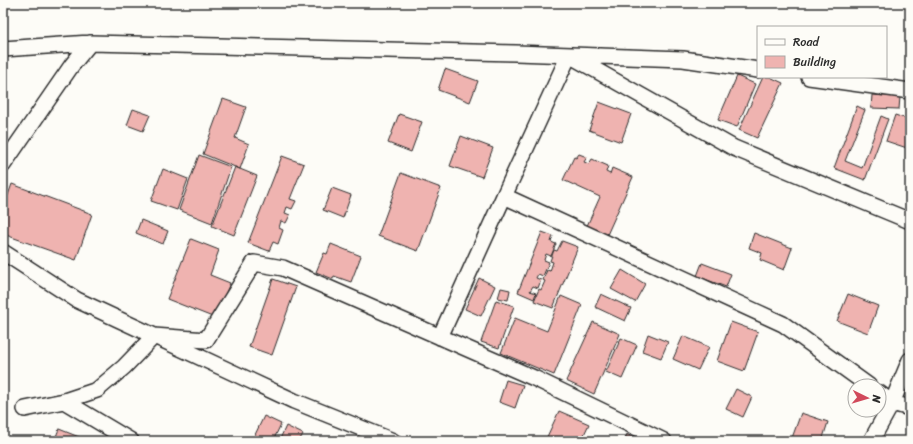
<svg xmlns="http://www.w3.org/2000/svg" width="913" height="444" font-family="Sriracha,sans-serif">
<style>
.building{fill:#efb3b0;stroke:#2b2b2b}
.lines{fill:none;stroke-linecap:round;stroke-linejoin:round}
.street-casing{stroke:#2b2b2b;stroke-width:18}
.street{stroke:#fdfcf7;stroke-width:15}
</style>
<rect width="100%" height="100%" fill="#fdfcf7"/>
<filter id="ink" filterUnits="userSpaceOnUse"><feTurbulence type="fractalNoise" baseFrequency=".025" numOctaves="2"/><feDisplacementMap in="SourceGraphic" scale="8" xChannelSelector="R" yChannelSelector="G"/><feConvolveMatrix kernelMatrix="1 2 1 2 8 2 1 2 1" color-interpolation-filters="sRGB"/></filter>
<g filter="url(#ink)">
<!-- building -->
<path class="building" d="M445,69L478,81L470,102L438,90Z
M737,76L755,84L737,127L718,120Z
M763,77H770L783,83L757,138L739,130Z
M872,95L900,97L899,109L871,108Z
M223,99L246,107L235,138L249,144L240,169L203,154Z
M599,102L631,114L621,142L589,130Z
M857,106L865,110L845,161L862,168L881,116L888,119L865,180L834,168Z
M133,109L150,115L143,131L127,125Z
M399,114L422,122L411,152L388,143Z
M895,115L910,120V149L886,141Z
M461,136L493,148L482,177L450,166Z
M579,154L587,157L584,162L589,164L592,159L608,166L606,172L610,174L612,168L633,177L606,237L586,228L600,197L563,180L574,157L576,158Z
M199,155L231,167L212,223L179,210Z
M282,156L304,164L290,199L296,201L292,209L287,207L285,213L290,215L286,223L281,221L279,228L283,230L278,244L273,242L269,251L248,243Z
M235,167L257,176L234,235L212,226Z
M163,169L188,179L177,210L151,201Z
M401,173L441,188L418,251L378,236Z
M12,184L92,214L76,260L3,234V209Z
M332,188L351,195L343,218L323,210Z
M141,220L168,231L163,244L136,233Z
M542,232L553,236L551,242L556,244L551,256L546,254L544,260L549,262L543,276L538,274L536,278L541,280L538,288L533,286L530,291L536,293L534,299L518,292Z
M754,233L792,248L784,270L760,260L762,253L749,248Z
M191,239L219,250L210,275L230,283L215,318L167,299Z
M562,241L578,247L553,308L534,301L539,289L541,290L545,281L543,280L547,270L550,271L553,262L550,261L554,250L557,251Z
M331,244L361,256L351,282L334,276L333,279L316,272L324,253L327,254Z
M702,263L731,274L726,287L697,276Z
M622,270L645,284L635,302L611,289Z
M479,278L495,286L481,316L465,309Z
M273,279L296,287L272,355L249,347Z
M501,288L510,290L508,300L498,298Z
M601,294L631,308L625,321L595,307Z
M848,294L878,306L868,333L837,321Z
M561,296L582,305L554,375L501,353L515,318L547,331Z
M496,300L514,306L499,348L481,342Z
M593,322L620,334L594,394L566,381Z
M731,322L758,332L744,371L717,361Z
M648,334L668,342L661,358L642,351Z
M683,336L709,347L698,370L673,359Z
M621,338L637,345L622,379L606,372Z
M506,380L523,385L515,408L499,402Z
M736,389L752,397L743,417L726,409Z
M559,411L589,424L581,441H550L546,439Z
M801,413L828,422L822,441H802L792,438Z
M264,416L281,424L273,441H252Z
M286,426L303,434L299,441H279Z
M59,429L79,437L78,441H59L55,439Z
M627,434L639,441H624Z
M751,437L761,441H749Z"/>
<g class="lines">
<defs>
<path id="street" d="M3,49L90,43L516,53L683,59L758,70
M809,77L910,91
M3,165L72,65L90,43
M3,252L77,300L294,401L393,441
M440,337L504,196
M869,386L783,324L504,196L569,55L734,148L910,221
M879,393L892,403L910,408
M64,401L131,441
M25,409L64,401L97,390L124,367L154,336L206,340L254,263L283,268L534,378L664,441
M871,441L892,403L910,360"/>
</defs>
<!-- street casing -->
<use href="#street" class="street-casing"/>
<!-- street -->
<use href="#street" class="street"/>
</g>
</g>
<!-- margin -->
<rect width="913" height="444" fill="none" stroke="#fdfcf7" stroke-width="16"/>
<rect x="8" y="8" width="897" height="428" fill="none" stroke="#2b2b2b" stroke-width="1.5" filter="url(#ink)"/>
<!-- legend -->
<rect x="757" y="26" width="130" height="52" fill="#fdfcf7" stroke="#a9a8a5"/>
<rect x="765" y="39" width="20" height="6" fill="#fdfcf7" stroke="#a9a8a5"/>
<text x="793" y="46" font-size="12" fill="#2b2b2b">Road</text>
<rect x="765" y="56" width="20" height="12" fill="#efb3b0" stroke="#a9a8a5"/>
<text x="793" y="66" font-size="12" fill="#2b2b2b">Building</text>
<!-- north arrow -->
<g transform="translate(867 398) rotate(95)"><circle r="19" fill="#fdfcf7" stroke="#a9a8a5"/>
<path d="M0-3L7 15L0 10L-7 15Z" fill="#d1495b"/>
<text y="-6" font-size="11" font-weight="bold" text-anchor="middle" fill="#2b2b2b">N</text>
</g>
</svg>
